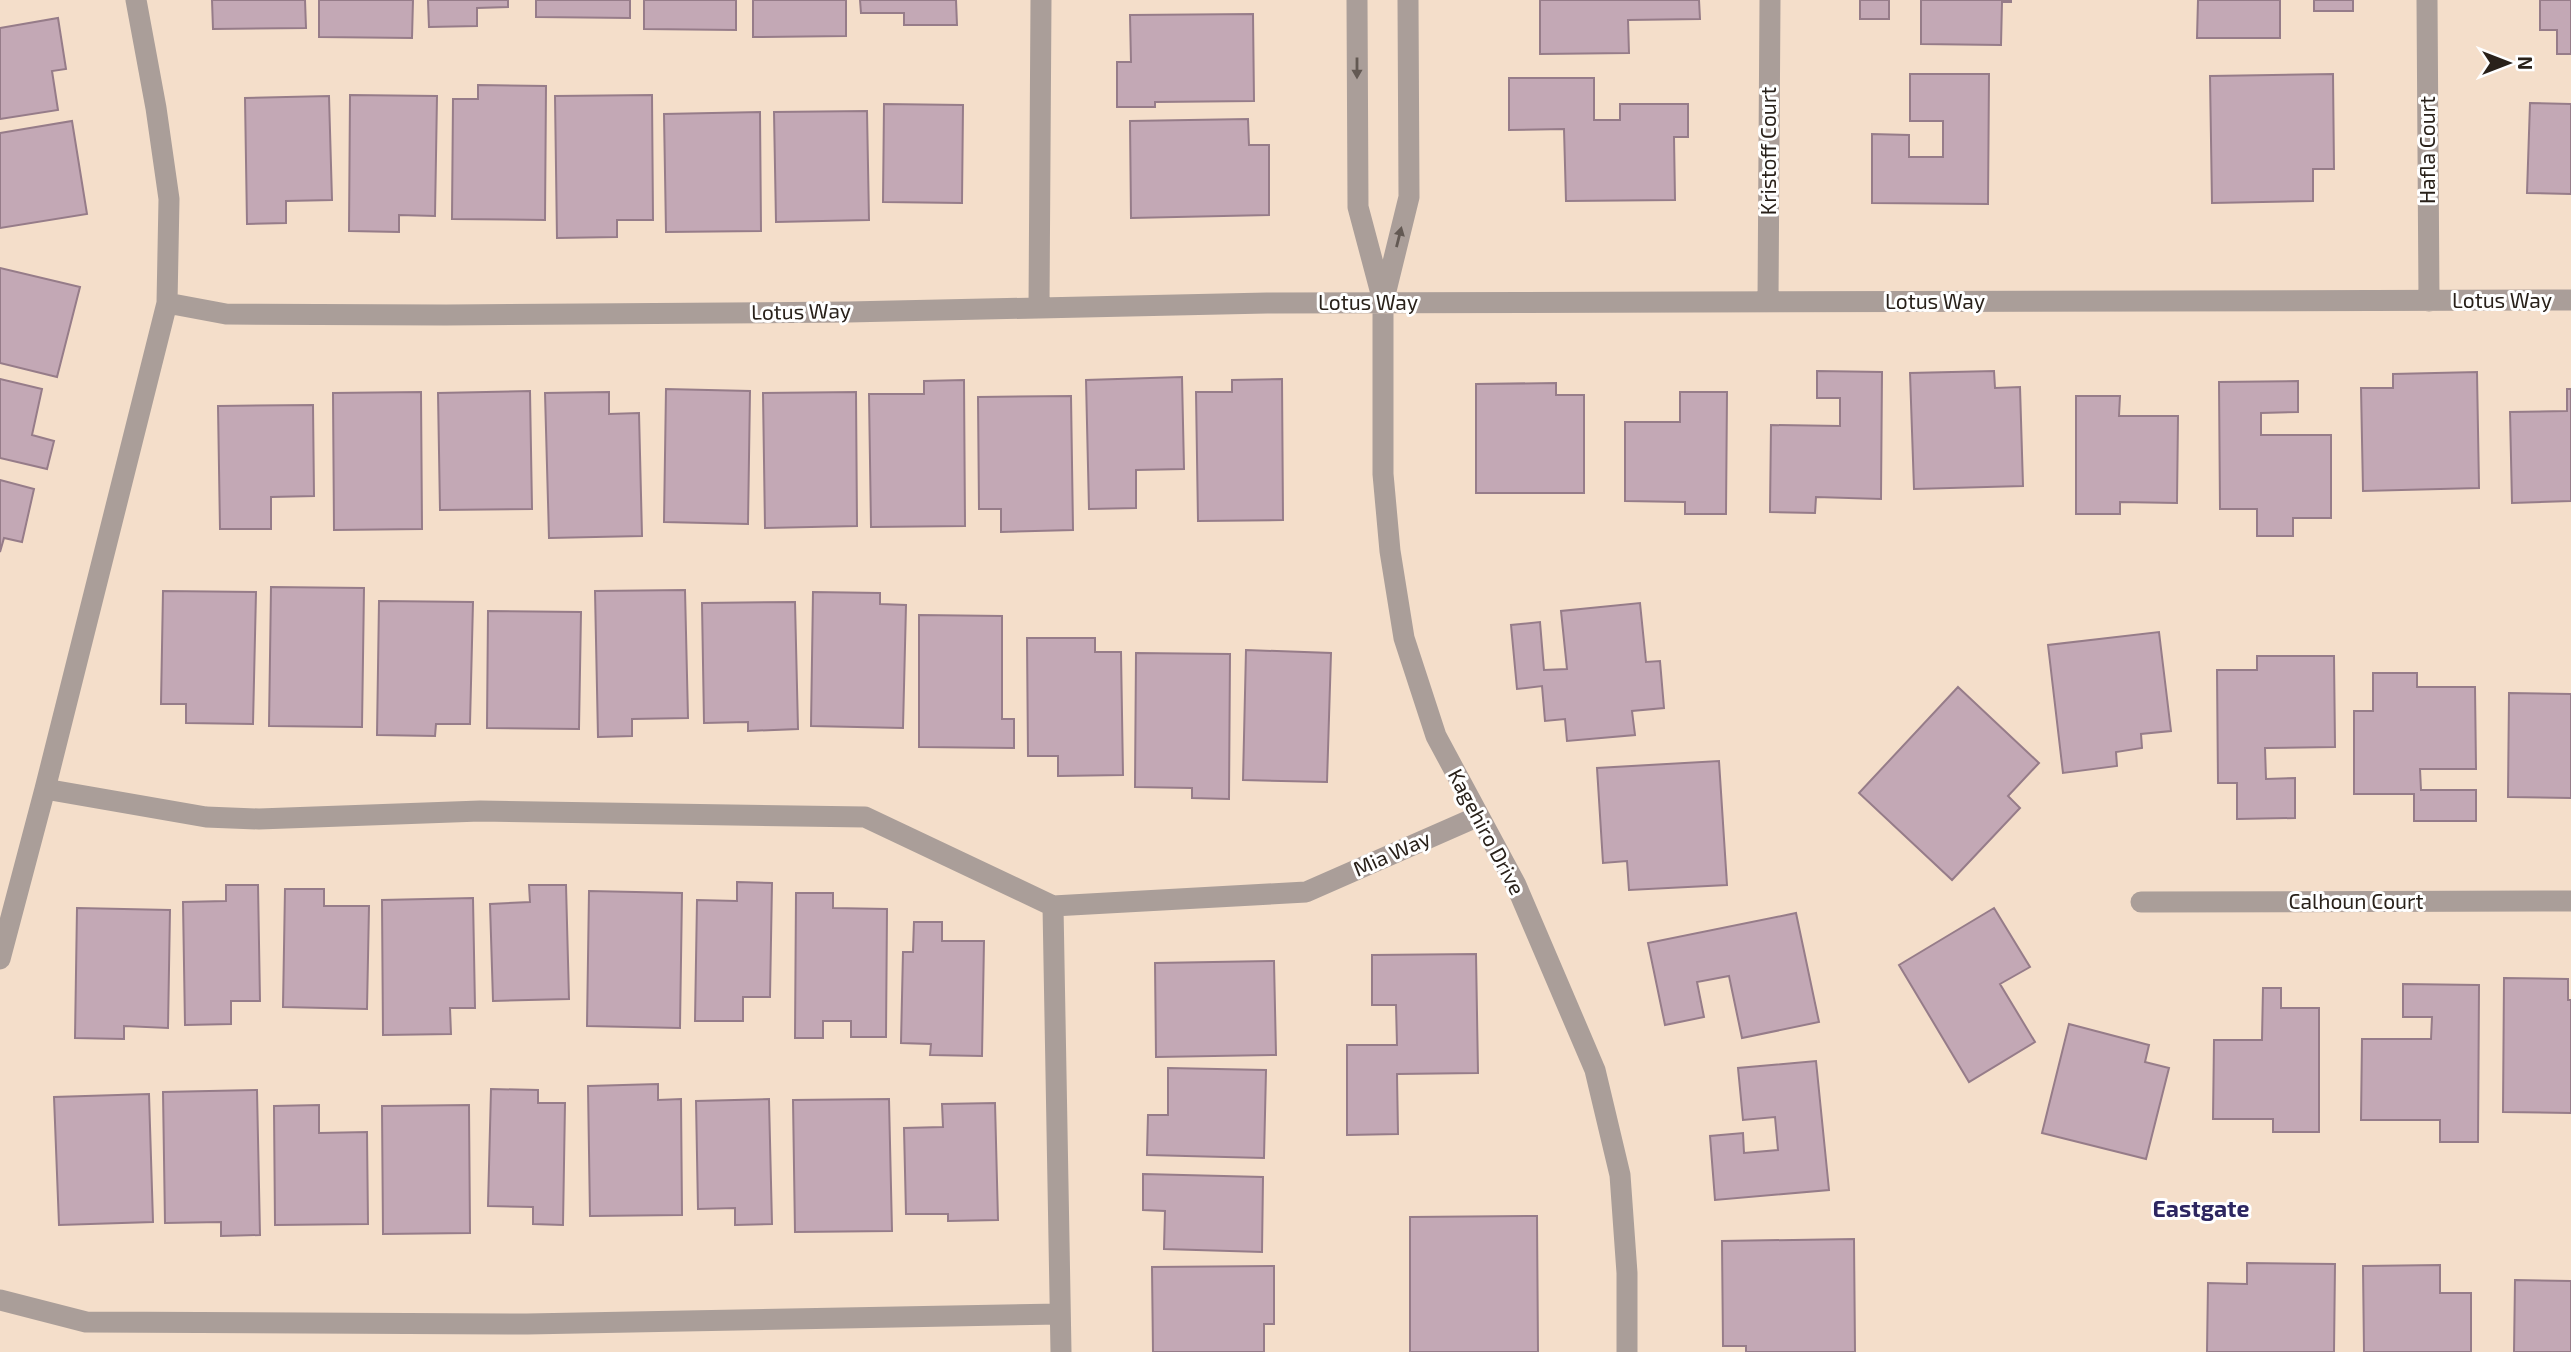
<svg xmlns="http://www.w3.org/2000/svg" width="2571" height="1352" font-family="'Exo 2',sans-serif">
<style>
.building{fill:#c3a8b5;stroke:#967c89;stroke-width:2}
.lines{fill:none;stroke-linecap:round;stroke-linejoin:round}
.street{stroke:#aa9e99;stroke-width:21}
.oneway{fill:#635953}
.labels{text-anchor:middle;stroke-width:6;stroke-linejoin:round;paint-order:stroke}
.street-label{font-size:21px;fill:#29211a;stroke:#fff}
.neighbourhood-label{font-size:23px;font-weight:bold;fill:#2d2661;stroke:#fff}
</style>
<rect width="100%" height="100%" fill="#f4deca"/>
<!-- building -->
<path class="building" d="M212,0H305L306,28L213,29Z
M319,0H413L412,38L319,37Z
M428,0H508V7L477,8V26L429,27Z
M536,0H630V18L536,17Z
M644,0H736V30L644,29Z
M753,0H846V36L753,37Z
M860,0H956L957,25H904V13H861Z
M1540,0H1699L1700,19L1628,20L1629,53L1540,54Z
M1860,0H1889V19H1860Z
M1921,0H2011V2H2002L2001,45L1921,44Z
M2198,0H2280V38H2197Z
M2314,0H2353V11H2314Z
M2540,0H2571V54H2557V30H2540Z
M1253,14L1254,101L1155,102V107H1117V62H1131L1130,15Z
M58,18L66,69L52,71L58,110L0,119V28Z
M1910,74H1989L1988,204L1872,203V134L1909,135V157H1943V121H1910Z
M2333,74L2334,169H2313V201L2212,203L2210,76Z
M1509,78H1594V120H1620V104H1688V137H1674L1675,200L1566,201L1564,129L1509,130Z
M478,85L546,86L545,220L452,219L453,99H478Z
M350,95L437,96L435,216L399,215V232L349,231Z
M652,95L653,220H617V237L557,238L555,96Z
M329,96L332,200L286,201V223L247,224L245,98Z
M2530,103L2571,104V194L2527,193Z
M884,104L963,105L962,203L883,202Z
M867,111L869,220L776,222L774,112Z
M760,112L761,231L666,232L664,114Z
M1248,119L1249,145H1269V215L1131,218L1130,121Z
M72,121L87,214L0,228V133Z
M0,268L80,287L57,377L0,363Z
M1817,371L1882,372L1881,499L1816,497L1815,513L1770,512L1771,425L1840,426V398H1817Z
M1994,371L1995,388L2020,387L2023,486L1914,489L1910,373Z
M2477,372L2479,488L2363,491L2361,388H2393V374Z
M1182,377L1184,469L1136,470V508L1089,509L1086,380Z
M0,379L42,389L32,435L54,441L47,469L0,458Z
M1282,379L1283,520L1198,521L1196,392H1232V380Z
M964,380L965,526L871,527L869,394H924V381Z
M2298,381V412L2261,413V435H2331V518H2293V536H2257V509H2220L2219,382Z
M1556,383V395H1584V493H1476V384Z
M666,389L750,391L748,524L664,522Z
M2567,389H2571V501L2512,503L2510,412L2567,411Z
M530,391L532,509L440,510L438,393Z
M421,392L422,529L334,530L333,393Z
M609,392V414L639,413L642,536L549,538L545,393Z
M856,392L857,526L765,528L763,393Z
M1680,392H1727L1726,514H1685V502L1625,501V422H1680Z
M1071,396L1073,530L1001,532V509H979L978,397Z
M2076,396H2120L2119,416H2178L2177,503L2120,502V514H2076Z
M313,405L314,496L271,497V529H220L218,406Z
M0,480L34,489L22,542L4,538L0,552Z
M271,587L364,588L362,727L269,726Z
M685,590L688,718L632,719V736L598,737L595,591Z
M163,591L256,592L253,724L186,723V704H161Z
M813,592L880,593V604L906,605L903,728L811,726Z
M379,601L473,602L470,724H436L435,736L377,735Z
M795,602L798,729L748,731V722L704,723L702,603Z
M1640,603L1646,662L1660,661L1664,708L1632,711L1635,735L1567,741L1565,719L1545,721L1542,686L1517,689L1511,625L1540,622L1544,670L1567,669L1561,611Z
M488,611L581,612L579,729L487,728Z
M919,615L1002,616V719H1014V748L919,747Z
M2159,632L2171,731L2141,734L2142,748L2116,752L2117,766L2063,773L2048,645Z
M1027,638H1095V652H1121L1123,775L1058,776V756H1028Z
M1246,650L1331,653L1327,782L1243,780Z
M1136,653L1230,654L1229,799L1192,798V788L1135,787Z
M2257,656H2334L2335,747L2265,748L2266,779L2295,778V818L2237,819V783H2218L2217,670H2257Z
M2373,673H2417V687H2475L2476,769H2420L2421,790H2476V821H2414V794H2354V711H2373Z
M1958,687L2039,763L2008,796L2020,808L1952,880L1859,793Z
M2509,693L2571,694V798L2508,797Z
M1719,761L1727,885L1629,890L1627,861L1603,863L1597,768Z
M737,882L772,883L770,997H743V1021H695L697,900L737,901Z
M226,885H258L260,1001H231V1024L185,1025L183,902L226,901Z
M529,885H566L569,999L493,1001L490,904L530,902Z
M285,889H324V906H369L367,1009L283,1007Z
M589,891L682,893L680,1028L587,1026Z
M796,893H833V908L887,909L886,1037H851V1021H823V1038H795Z
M473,898L475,1008H450L451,1034L383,1035L382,900Z
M77,908L170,910L168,1028L124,1026V1039L75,1038Z
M1994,908L2030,967L2000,984L2035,1042L1969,1082L1899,965Z
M1796,913L1819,1022L1742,1038L1729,976L1697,982L1704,1017L1665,1025L1648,943Z
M914,922H942V941H984L982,1056L930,1055L931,1044L901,1043L903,952H913Z
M1476,954L1478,1073L1397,1074L1398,1134L1347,1135V1045H1397L1396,1005H1372V955Z
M1274,961L1276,1055L1156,1057L1155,963Z
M2504,978L2568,979V1000H2571V1113L2503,1112Z
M2403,984L2479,985L2478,1142H2440V1120H2361L2362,1039H2431L2432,1017H2403Z
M2263,988H2281V1008H2319V1132H2273V1119H2213L2214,1040H2262Z
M2069,1024L2149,1045L2145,1062L2169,1068L2146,1159L2042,1133Z
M1816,1061L1829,1190L1715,1200L1710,1136L1743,1133L1744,1153L1778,1150L1775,1117L1743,1120L1738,1068Z
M1168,1068L1266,1070L1264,1158L1147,1155L1148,1115H1168Z
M658,1084V1100L681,1099L682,1215L590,1216L588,1086Z
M491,1089L538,1090V1103H565L563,1225L533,1224V1207L488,1206Z
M257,1090L260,1235L221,1236V1222L165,1223L163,1092Z
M149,1094L153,1222L59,1225L54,1097Z
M769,1099L772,1224L735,1225V1208L698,1209L696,1101Z
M889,1099L892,1231L795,1232L793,1100Z
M995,1103L998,1220L948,1221V1214H906L904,1128L943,1127L942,1104Z
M319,1105V1133L367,1132L368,1224L275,1225L274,1106Z
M469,1105L470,1233L383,1234L382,1106Z
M1143,1174L1263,1177L1262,1252L1164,1249L1165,1211L1143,1210Z
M1537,1216L1538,1352H1410V1217Z
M1854,1239L1855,1352H1746V1346H1723L1722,1241Z
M2247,1263L2335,1264L2334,1352H2207L2208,1283L2247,1284Z
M2440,1265V1293H2471V1352H2364L2363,1266Z
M1274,1266V1324H1264V1352H1153L1152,1267Z
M2515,1280L2571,1281V1352H2514Z"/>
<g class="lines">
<!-- street -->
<path class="street" d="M1357,0L1358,207L1383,301
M1408,0L1409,197L1383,303V474L1390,551L1404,638L1436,736L1516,885L1595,1070L1620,1175L1627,1273V1352
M2427,0L2429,301
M1768,302L1770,0
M167,303L226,314L446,315L848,312L1267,303L2571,300
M1039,308L1041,0
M45,789L206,817L259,819L480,811L865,817L1053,906
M2141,902L2571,901
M0,959L45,789L167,303L169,199L156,108L136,0
M0,1300L86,1322L527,1324L1060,1314
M1061,1352L1053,906L1306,892L1479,816"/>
</g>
<!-- one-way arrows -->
<defs><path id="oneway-solid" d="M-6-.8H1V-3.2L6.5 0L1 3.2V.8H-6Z" transform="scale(1.75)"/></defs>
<g class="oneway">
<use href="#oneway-solid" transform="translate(1357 68) rotate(90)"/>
<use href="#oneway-solid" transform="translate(1399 237) rotate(-76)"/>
</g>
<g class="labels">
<!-- street labels -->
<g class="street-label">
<text transform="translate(2428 150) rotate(-90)" y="7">Hafla Court</text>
<text transform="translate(1769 151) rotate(-90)" y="7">Kristoff Court</text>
<text x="2502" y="308">Lotus Way</text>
<text x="1935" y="309">Lotus Way</text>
<text x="1368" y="310">Lotus Way</text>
<text transform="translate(801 312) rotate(-1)" y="7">Lotus Way</text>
<text transform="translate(1486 832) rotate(62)" y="7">Kagehiro Drive</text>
<text transform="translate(1392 854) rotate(-24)" y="7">Mia Way</text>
<text x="2356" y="909">Calhoun Court</text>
</g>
<!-- neighbourhood labels -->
<g class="neighbourhood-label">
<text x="2201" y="1217">Eastgate</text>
</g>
</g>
<!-- north arrow -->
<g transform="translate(2508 63) rotate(90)" stroke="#ffffff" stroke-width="5" paint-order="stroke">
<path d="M0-5L12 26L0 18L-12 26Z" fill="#29211a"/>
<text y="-10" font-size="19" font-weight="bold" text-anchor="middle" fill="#29211a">N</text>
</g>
</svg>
